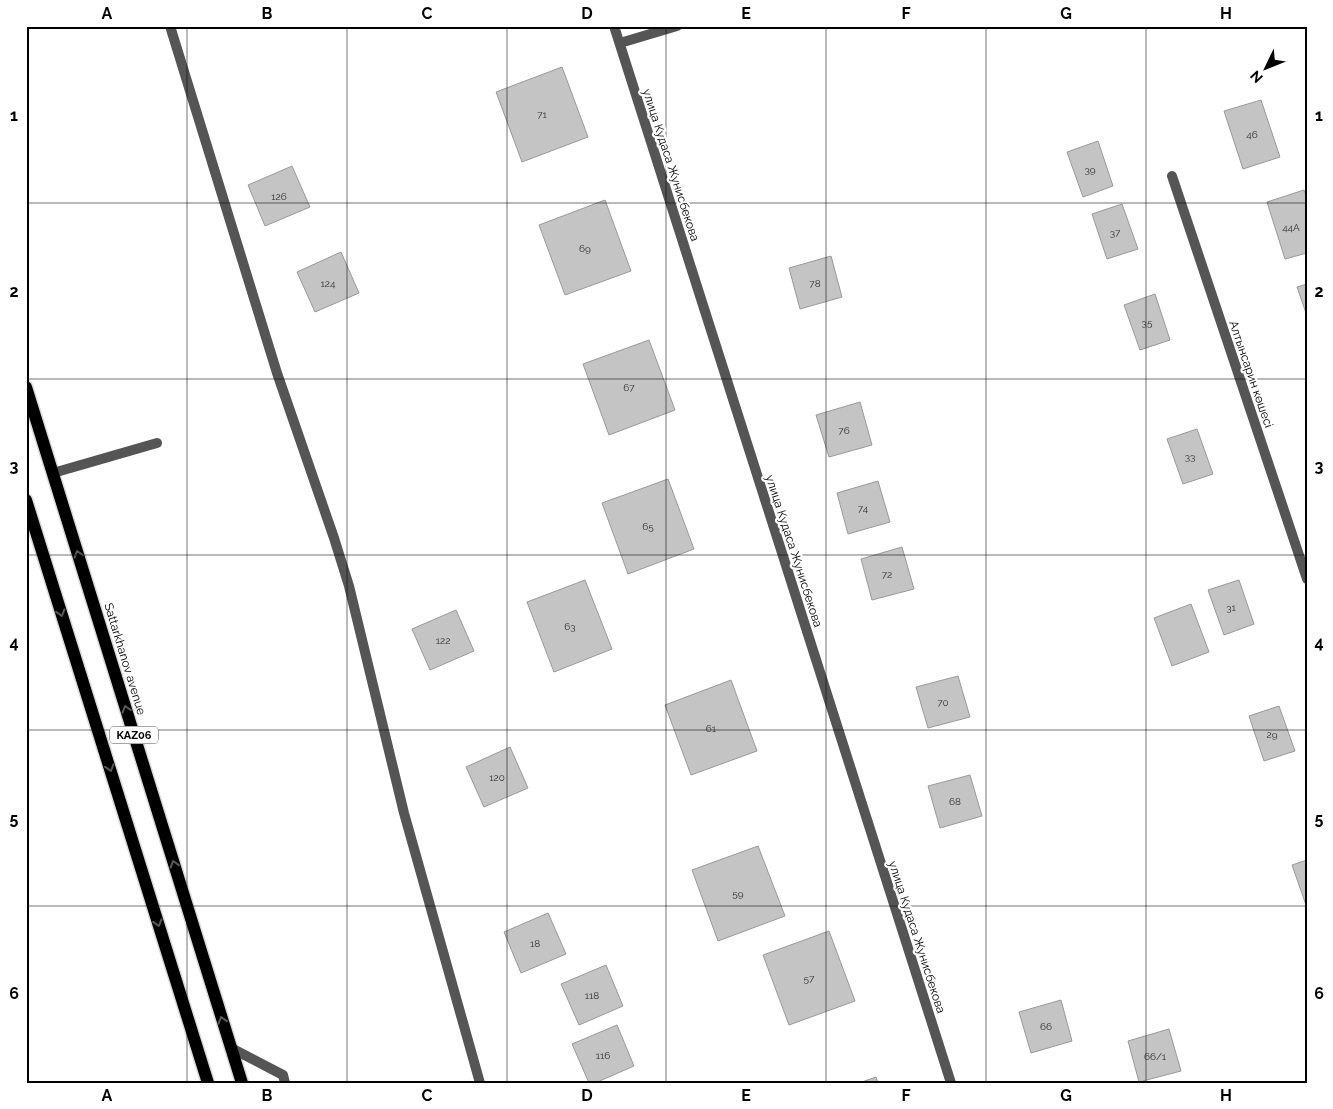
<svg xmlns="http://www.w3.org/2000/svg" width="1333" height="1109" font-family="Raleway,sans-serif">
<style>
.building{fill:#c4c4c4;stroke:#999}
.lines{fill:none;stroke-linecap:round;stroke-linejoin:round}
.primary-casing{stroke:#dbdbdb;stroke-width:15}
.service{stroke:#555;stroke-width:10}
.minor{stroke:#555;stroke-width:10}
.primary{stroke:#000;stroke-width:12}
.oneway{stroke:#595959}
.grid{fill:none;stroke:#000;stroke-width:1;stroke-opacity:0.55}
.labels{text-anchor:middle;stroke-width:4.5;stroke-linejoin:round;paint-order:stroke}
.number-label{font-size:10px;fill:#313131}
.shield{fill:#fff;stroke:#4c4c4c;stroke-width:1}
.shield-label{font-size:11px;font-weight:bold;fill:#000}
.street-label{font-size:12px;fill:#000;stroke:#fff}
.neatline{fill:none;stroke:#000;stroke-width:2}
.grid-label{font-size:16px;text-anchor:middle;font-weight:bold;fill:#000}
</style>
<rect width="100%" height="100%" fill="#fff"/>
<!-- building -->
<path class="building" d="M562,67L588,137L522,162L496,92Z
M1261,100L1280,157L1243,169L1224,111Z
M1098,141L1113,186L1083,197L1067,152Z
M292,166L310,207L265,226L248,185Z
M1304,190L1307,199V253L1285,259L1267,202Z
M605,200L631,271L565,295L539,225Z
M1122,204L1138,249L1107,259L1092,214Z
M341,252L359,293L315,312L297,272Z
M831,256L842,297L800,309L789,268Z
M1307,284V316L1297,287Z
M1155,294L1170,340L1140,350L1124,305Z
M649,340L675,410L609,435L583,364Z
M860,402L872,445L829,457L816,415Z
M1197,429L1213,474L1183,484L1167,439Z
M668,479L694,549L628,574L602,503Z
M878,481L890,522L848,534L837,493Z
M902,547L914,589L872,600L861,559Z
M585,580L612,649L554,672L527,602Z
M1239,580L1254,624L1224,635L1208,590Z
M1191,604L1209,652L1172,666L1154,618Z
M456,610L474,651L430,670L412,629Z
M958,676L970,717L928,728L916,687Z
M731,680L757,751L691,775L665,705Z
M1279,706L1295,751L1264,761L1249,716Z
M510,747L528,788L484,807L466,767Z
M970,775L982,816L940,828L928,786Z
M758,846L785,916L718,941L692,870Z
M1307,860V908L1292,865Z
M548,913L566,954L521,973L504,932Z
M829,931L855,1001L789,1025L763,955Z
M606,965L623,1006L579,1025L561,984Z
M1061,1000L1072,1041L1031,1053L1019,1012Z
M617,1025L634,1066L595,1083H589L572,1044Z
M1169,1029L1181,1071L1139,1082L1128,1041Z
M876,1077L878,1083H859Z"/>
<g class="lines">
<defs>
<path id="primary" d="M26,387L242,1083
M26,500L208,1083"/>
</defs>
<!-- primary casing -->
<use href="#primary" class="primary-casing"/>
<!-- service -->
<path class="service" d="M620,43L677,26
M53,473L157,443
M231,1048L283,1075L285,1083"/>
<!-- minor -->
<path class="minor" d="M170,26L277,373L334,538L349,586L404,813L480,1083
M614,26L951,1083
M1172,176L1307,579"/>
<!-- primary -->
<use href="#primary" class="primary"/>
</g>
<!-- one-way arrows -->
<defs><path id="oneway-chevron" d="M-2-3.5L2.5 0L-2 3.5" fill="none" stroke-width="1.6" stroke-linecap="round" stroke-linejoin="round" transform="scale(1.25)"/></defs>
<g class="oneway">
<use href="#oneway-chevron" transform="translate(78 554) rotate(-107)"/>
<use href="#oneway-chevron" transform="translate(61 613) rotate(73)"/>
<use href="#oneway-chevron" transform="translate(126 709) rotate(-107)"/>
<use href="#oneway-chevron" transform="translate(110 768) rotate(73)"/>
<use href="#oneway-chevron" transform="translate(174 864) rotate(-107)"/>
<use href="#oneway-chevron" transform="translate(158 923) rotate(73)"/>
<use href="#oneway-chevron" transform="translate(222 1020) rotate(-107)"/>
</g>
<!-- grid -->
<path class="grid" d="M187,26V1083M347,26V1083M507,26V1083M666,26V1083M826,26V1083M986,26V1083M1146,26V1083M26,203H1307M26,379H1307M26,555H1307M26,730H1307M26,906H1307"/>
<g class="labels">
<!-- number labels -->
<g class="number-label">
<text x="542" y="118">71</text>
<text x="1252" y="138">46</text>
<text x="1090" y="173">39</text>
<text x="279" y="200">126</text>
<text x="1291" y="231">44A</text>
<text x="1115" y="236">37</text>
<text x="585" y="252">69</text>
<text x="328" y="287">124</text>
<text x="815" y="287">78</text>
<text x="1147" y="326">35</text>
<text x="629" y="391">67</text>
<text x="844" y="434">76</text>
<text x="1190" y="460">33</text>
<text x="863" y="512">74</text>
<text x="648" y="530">65</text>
<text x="887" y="578">72</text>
<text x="1231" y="611">31</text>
<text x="570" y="630">63</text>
<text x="443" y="644">122</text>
<text x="943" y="706">70</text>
<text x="711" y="732">61</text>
<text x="1272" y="738">29</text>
<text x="497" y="781">120</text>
<text x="955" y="805">68</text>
<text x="738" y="897">59</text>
<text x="535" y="947">18</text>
<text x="809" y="982">57</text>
<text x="592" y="999">118</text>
<text x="1046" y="1030">66</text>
<text x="603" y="1059">116</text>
<text x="1155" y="1060">66/1</text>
</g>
<!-- shield labels -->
<rect class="shield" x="110" y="726.5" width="48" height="17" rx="4"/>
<g class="shield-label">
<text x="134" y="739">KАZ06</text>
</g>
<!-- street labels -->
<g class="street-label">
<text transform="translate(671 165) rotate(72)" y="4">улица Кудаса Жунисбекова</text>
<text transform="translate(1251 374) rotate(71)" y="4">Алтынсарин көшесі</text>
<text transform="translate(794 551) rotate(72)" y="4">улица Кудаса Жунисбекова</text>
<text transform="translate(125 659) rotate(73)" y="4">Sattarkhanov avenue</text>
<text transform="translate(917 937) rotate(72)" y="4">улица Кудаса Жунисбекова</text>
</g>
</g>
<!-- border -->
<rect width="1333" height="1109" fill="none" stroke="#ffffff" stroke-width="55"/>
<!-- north arrow -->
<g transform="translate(1266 68) rotate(227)" stroke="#ffffff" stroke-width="4" paint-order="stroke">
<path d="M0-4L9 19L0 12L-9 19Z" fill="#000000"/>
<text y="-8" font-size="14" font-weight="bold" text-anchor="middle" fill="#000000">N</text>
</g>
<rect x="28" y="28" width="1278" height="1054" class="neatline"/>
<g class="grid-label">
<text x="107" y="19">A</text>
<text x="267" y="19">B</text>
<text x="427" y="19">C</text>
<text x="587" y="19">D</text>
<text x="746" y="19">E</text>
<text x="906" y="19">F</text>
<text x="1066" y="19">G</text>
<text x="1226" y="19">H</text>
<text x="14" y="121">1</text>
<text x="1319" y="121">1</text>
<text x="14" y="297">2</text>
<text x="1319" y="297">2</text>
<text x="14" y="472">3</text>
<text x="1319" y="472">3</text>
<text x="14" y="648">4</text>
<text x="1319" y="648">4</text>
<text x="14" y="824">5</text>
<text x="1319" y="824">5</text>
<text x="14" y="999">6</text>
<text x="1319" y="999">6</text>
<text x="107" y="1101">A</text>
<text x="267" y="1101">B</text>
<text x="427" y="1101">C</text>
<text x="587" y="1101">D</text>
<text x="746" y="1101">E</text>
<text x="906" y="1101">F</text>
<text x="1066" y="1101">G</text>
<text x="1226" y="1101">H</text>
</g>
</svg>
